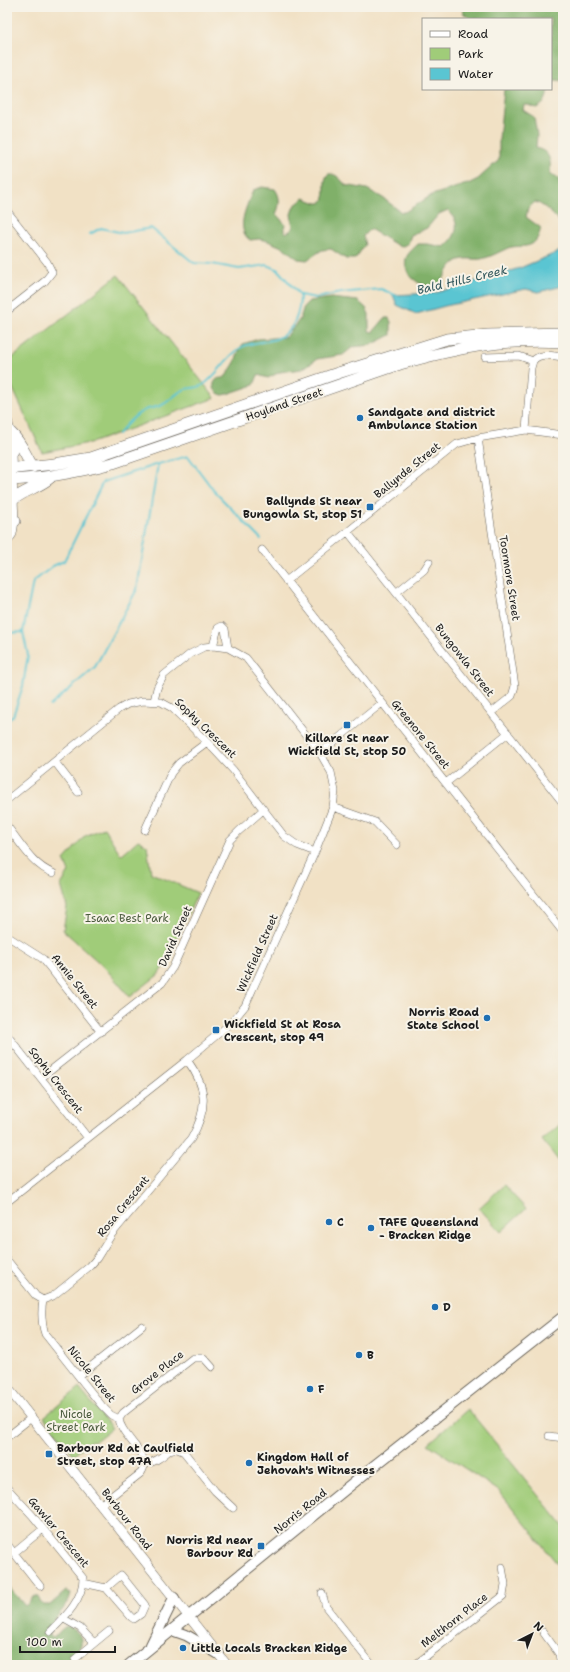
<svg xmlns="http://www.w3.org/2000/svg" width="570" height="1672" font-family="'Shantell Sans',sans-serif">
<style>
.green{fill:#a0cc79;stroke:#5e744a}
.forest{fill:#80b069;stroke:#4e6642}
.water{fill:#5ac5d2;stroke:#3b7077}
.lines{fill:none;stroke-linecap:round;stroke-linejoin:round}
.stream{stroke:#5ac5d2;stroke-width:2}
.minor-casing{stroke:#676157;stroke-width:8}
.tertiary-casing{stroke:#676157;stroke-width:10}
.secondary-casing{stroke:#676157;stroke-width:12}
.primary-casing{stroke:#676157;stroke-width:12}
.minor{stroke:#fff;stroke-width:7}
.tertiary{stroke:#fff;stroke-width:9}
.secondary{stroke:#fff;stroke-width:10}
.primary{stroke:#fff;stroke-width:11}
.poi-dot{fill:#1f6fb2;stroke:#f7f3e8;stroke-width:1.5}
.labels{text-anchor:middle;stroke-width:4;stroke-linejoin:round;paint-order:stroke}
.street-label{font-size:11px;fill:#1c1c1c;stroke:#f7f3e8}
.poi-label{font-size:11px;font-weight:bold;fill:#1c1c1c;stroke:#f7f3e8;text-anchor:start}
.park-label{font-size:11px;fill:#4a5a3d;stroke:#f7f3e8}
.water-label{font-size:12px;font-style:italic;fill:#32575c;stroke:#f7f3e8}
</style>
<rect width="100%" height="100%" fill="#f7f3e8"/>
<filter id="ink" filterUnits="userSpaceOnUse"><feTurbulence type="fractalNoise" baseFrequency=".025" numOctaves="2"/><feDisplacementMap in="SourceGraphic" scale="8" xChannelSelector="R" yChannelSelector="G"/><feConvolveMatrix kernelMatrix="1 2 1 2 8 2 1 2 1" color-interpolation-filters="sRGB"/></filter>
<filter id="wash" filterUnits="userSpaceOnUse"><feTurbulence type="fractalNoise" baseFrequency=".012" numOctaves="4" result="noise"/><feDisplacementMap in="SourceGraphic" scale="16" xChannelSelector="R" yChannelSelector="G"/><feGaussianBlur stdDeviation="0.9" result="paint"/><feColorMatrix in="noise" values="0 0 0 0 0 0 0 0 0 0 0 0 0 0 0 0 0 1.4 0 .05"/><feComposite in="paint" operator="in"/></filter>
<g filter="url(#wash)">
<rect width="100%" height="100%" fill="#f1e1c5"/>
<!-- green -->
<path class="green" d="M118,275L215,398L94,442L42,452L7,376V362Z
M104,828L121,855L138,840L147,845L151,873L198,893L162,969L158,975L130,997L106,969L63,930L67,907L61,885L69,872L64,860L85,836Z
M563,1122V1162L561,1164L542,1140Z
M504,1185L526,1209L501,1232L479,1208Z
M79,1388L112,1428L94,1442L92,1440L74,1455L44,1417Z
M468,1409L563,1526V1571L499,1491L428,1444Z"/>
<!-- forest -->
<path class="forest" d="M462,7H563V81L557,80L551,81V19H471L463,13Z
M504,89H548C547,98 545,105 536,108L528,105H524L523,110L534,117L537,135L536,148C551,152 551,161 550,175L558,178L560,186L563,191V224C553,216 547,206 535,202L528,208L526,217L541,228C539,234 538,240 532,244C525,248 516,245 508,248C499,252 491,257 481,259C473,260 465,257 457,261C449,266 445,276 441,284C438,285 434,287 432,287C417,286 400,271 407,256C410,251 414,248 418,244H427L444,247C458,236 461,223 448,210L439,214L427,228L411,235L408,244L400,247L370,229L363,236L365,245L355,259H346L331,249L322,250L307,260L298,259L284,248L268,241L259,239L250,240C234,229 248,204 253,190L262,187L275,189C281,197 280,206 276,214L285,224L284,229L286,233L290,231L293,228L291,214L294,206L304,198L317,203H321C329,194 321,182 328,174C336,173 341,179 345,185L367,189L383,198L401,212H405L432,195L470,183L478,179L499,160V139Z
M331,298L358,301L366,308L369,314V331L373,332L385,318H389L391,322V335L371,345L353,347L343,355L317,359L302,369L280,372L268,378L258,375L254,385L224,395C217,395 210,387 216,380C219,377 222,379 225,377C227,375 232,367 234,364C237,358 238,350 243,344L258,339L286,337L300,319L304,306L309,301Z
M7,1585L25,1606L29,1603L33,1597H39L40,1602L44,1605H50L66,1591L71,1593C68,1609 55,1615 48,1628L50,1636L53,1638C57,1636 59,1631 62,1629C71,1622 94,1639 72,1657L71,1661L74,1665H7Z"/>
<!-- water -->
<path class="water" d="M563,250V286L538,292L526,289L445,306L416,314L397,305L393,295L435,293L520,268Z"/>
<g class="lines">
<!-- stream -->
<path class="stream" d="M90,234L101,228L123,233L151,228L194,263L212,264L239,269L267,265L277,269L300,295
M118,434C126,425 133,416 143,411C148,408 155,408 160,406C169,402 175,394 183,390C189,387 197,389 203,385C219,374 226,356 242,347C253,341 267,343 278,338C295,331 300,311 300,295L316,298L340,293L381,289L395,295
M7,633L23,632
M50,706L95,667L137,589L158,464
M7,721L13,716L23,686L28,655L23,632L33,582L53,566L64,561L103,482L158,464L188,456L214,491L261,539"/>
</g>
</g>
<g filter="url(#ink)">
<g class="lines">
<defs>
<path id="minor" d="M7,211L47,262L52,272L45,281L7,311
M485,357L519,356L533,361C540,352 553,356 563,357
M7,418L9,423L11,433L15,521L13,534L7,543
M526,430L531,368L533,361
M478,438L515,686L512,696L492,712
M348,532L563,803
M262,550L563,932
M286,581L457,444L478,438L526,430L563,435
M397,592L424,570L429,562
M213,646L218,628L222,626L225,629L228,648
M320,753L382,703
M55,762L78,792
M446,783L508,733
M7,800L119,709L128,704L143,701L161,702L172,708L207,742L233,770L284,836L297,845L315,852
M333,807L375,822L397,845
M7,826C20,842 33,866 53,873
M145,830L171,773L179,763L207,742
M7,936L43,959L101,1032
M7,1035L88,1138
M41,1078L162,983L173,967L230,840L239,831L263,810
M7,1202L187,1060L231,1023L245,1006L315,852L333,807L335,791L331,772L320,753L246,658L228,648L213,646L204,647L190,654L164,675L157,688L154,701
M7,1260L36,1296L43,1300L53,1296L90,1266L97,1258L112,1234L191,1139C208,1109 208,1088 187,1060
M43,1300C41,1312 41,1322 45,1334L102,1406L111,1415L119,1419C122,1439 154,1455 141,1473L100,1505
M79,1376L142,1326
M119,1419L123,1413L193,1358H204L212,1367
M549,1436L563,1438
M7,1437L31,1418
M145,1464C149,1463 154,1462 158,1459C169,1453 170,1444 184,1452L215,1491L233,1508
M7,1488L32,1515L83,1578C83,1600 65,1617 50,1632
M7,1544L14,1553
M83,1583L106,1588L131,1617L134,1619L141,1614L145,1605L121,1575L106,1588
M40,1586L14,1553L43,1529
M322,1593L326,1607L372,1665
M64,1619L80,1628L94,1643
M543,1632L559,1654L561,1665
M75,1659L109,1631
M415,1665L503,1596L505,1584L502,1567"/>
<path id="tertiary" d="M7,1387L227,1665"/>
<path id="secondary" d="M172,1630L186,1635L219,1654
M151,1645L174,1598
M129,1665L369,1470L563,1317"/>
<path id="primary" d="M11,433C22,443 25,455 33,467
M7,454L12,451
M7,469L54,464L91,458L338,373L447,339L488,335L563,333
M7,480C43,479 78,472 113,463L400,364C456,348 504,338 563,342
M14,499C25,490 40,487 51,477
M7,509L15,521"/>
</defs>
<!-- minor casing -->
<use href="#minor" class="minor-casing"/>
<!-- tertiary casing -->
<use href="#tertiary" class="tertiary-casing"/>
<!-- secondary casing -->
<use href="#secondary" class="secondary-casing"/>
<!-- primary casing -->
<use href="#primary" class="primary-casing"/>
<!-- minor -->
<use href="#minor" class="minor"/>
<!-- tertiary -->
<use href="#tertiary" class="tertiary"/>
<!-- secondary -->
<use href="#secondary" class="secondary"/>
<!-- primary -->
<use href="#primary" class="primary"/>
</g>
</g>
<!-- markers -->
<g class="poi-dot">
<circle cx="360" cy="418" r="4"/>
<rect x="366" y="503" width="8" height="8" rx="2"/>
<rect x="343" y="721" width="8" height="8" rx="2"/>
<circle cx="487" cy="1018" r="4"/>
<rect x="212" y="1026" width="8" height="8" rx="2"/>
<circle cx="329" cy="1222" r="4"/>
<circle cx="371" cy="1228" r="4"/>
<circle cx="435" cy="1307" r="4"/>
<circle cx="359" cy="1355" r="4"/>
<circle cx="310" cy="1389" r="4"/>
<rect x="45" y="1450" width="8" height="8" rx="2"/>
<circle cx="249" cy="1463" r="4"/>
<rect x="257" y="1542" width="8" height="8" rx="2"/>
<circle cx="183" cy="1648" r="4"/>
</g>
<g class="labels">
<!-- street labels -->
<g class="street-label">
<text transform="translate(284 404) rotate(-19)" y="4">Hoyland Street</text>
<text transform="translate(407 470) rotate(-39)" y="4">Ballynde Street</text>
<text transform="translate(510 578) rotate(81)" y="4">Toormore Street</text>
<text transform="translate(465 660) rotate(52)" y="4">Bungowla Street</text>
<text transform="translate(206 728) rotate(44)" y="4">Sophy Crescent</text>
<text transform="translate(421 734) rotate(51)" y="4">Greenore Street</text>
<text transform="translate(175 936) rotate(-66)" y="4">David Street</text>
<text transform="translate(257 953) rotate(-66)" y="4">Wickfield Street</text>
<text transform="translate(75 981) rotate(51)" y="4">Annie Street</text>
<text transform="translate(56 1080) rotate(52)" y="4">Sophy Crescent</text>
<text transform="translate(123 1206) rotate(-51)" y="4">Rosa Crescent</text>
<text transform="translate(157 1372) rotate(-38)" y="4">Grove Place</text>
<text transform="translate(92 1374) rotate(51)" y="4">Nicole Street</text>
<text transform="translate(300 1511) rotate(-39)" y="4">Norris Road</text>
<text transform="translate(127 1519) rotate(52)" y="4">Barbour Road</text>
<text transform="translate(59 1532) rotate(50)" y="4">Gawler Crescent</text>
<text transform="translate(454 1620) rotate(-38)" y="4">Melthorn Place</text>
</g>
<!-- poi labels -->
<g class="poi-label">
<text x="368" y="416">Sandgate and district<tspan x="368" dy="13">Ambulance Station</tspan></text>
<text x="362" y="505" text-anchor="end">Ballynde St near<tspan x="362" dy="13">Bungowla St, stop 51</tspan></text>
<text x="347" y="742" text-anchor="middle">Killare St near<tspan x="347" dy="13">Wickfield St, stop 50</tspan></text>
<text x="479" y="1016" text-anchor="end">Norris Road<tspan x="479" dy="13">State School</tspan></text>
<text x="224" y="1028">Wickfield St at Rosa<tspan x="224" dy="13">Crescent, stop 49</tspan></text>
<text x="337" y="1226">C</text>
<text x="379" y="1226">TAFE Queensland<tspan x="379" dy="13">- Bracken Ridge</tspan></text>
<text x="443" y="1311">D</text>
<text x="367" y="1359">B</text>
<text x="318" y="1393">F</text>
<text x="57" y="1452">Barbour Rd at Caulfield<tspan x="57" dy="13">Street, stop 47A</tspan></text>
<text x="257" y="1461">Kingdom Hall of<tspan x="257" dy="13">Jehovah's Witnesses</tspan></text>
<text x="253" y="1544" text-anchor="end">Norris Rd near<tspan x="253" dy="13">Barbour Rd</tspan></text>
<text x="191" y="1652">Little Locals Bracken Ridge</text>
</g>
<!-- park labels -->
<g class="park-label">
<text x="127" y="922">Isaac Best Park</text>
<text x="76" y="1418">Nicole<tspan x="76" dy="13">Street Park</tspan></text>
</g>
<!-- water labels -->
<g class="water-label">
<text transform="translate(462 280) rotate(-13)" y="4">Bald Hills Creek</text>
</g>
</g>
<!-- margin -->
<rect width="570" height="1672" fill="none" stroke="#f7f3e8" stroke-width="24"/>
<!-- legend -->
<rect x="422" y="18" width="130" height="72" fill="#f7f3e8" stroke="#9f9d96"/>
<rect x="430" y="31" width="20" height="6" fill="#ffffff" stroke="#9f9d96"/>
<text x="458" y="38" font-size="12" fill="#1c1c1c">Road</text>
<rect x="430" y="48" width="20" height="12" fill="#a0cc79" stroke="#9f9d96"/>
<text x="458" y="58" font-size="12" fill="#1c1c1c">Park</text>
<rect x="430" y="68" width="20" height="12" fill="#5ac5d2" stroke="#9f9d96"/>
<text x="458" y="78" font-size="12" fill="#1c1c1c">Water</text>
<!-- north arrow -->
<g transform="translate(532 1634) rotate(42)" stroke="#f7f3e8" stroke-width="3" paint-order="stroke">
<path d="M0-3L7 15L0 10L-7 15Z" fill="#1c1c1c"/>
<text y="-6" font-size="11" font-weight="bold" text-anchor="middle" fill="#1c1c1c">N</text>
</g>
<!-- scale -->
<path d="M20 1646v6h95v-6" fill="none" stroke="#1c1c1c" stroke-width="2"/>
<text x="26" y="1646" font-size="12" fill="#1c1c1c" stroke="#f7f3e8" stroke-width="3" paint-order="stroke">100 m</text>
</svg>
